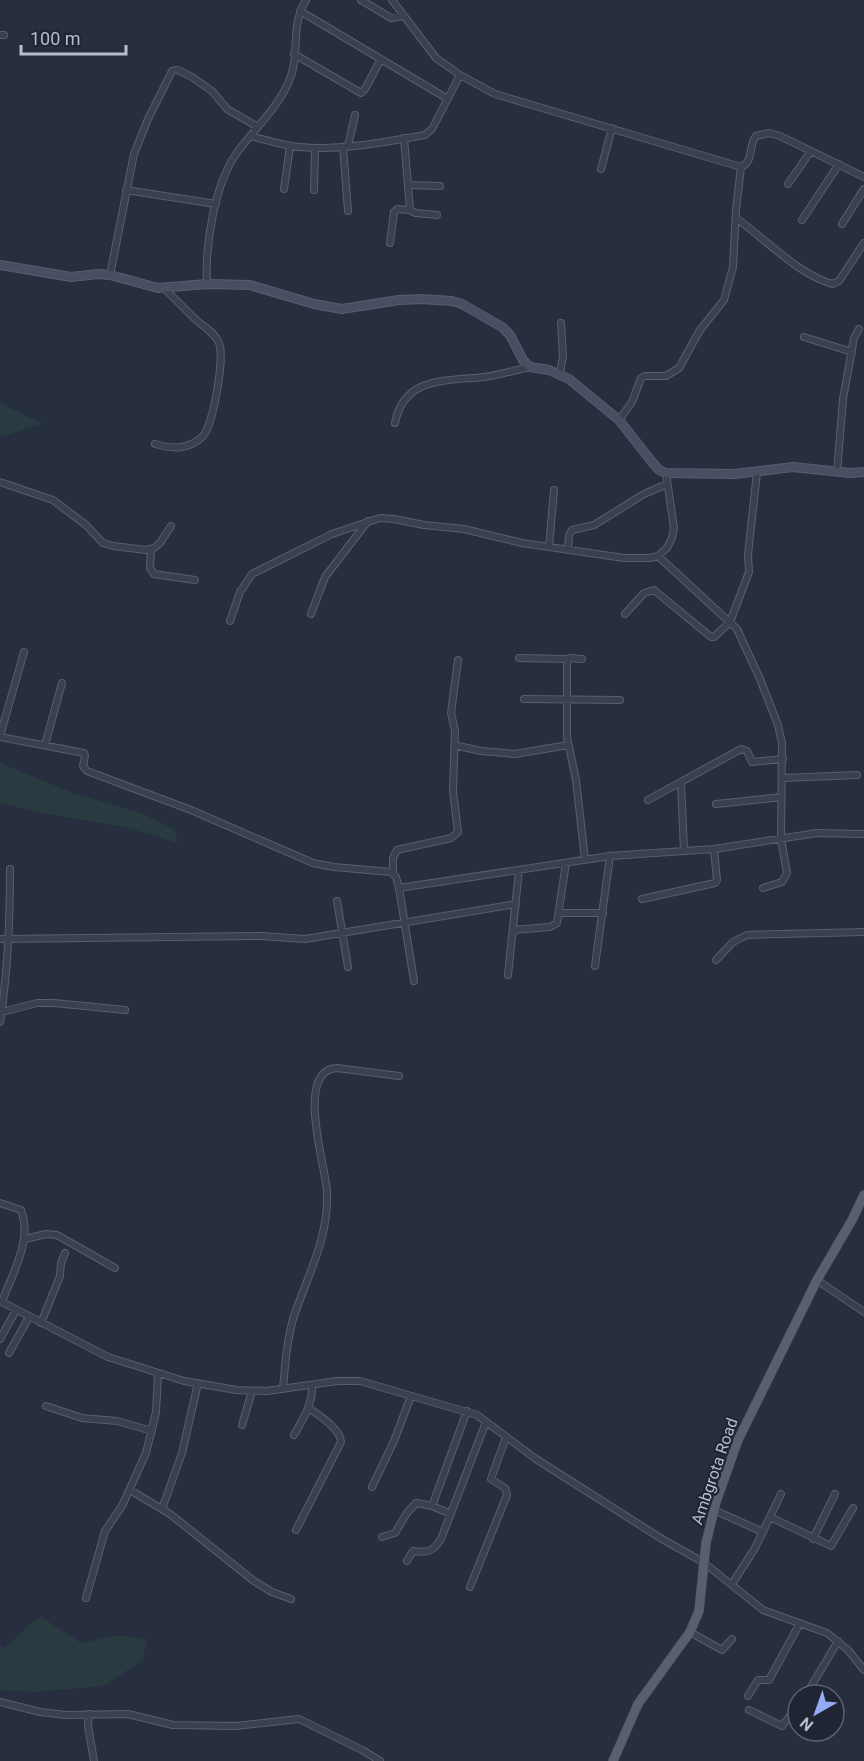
<svg xmlns="http://www.w3.org/2000/svg" width="864" height="1761" font-family="Roboto,sans-serif">
<style>
.green{fill:#293a40}
.lines{fill:none;stroke-linecap:round;stroke-linejoin:round}
.street-casing{stroke:#595e6d;stroke-width:8}
.secondary-casing{stroke:#595e6d;stroke-width:10}
.primary-casing{stroke:#444958;stroke-width:10}
.street{stroke:#3b404f;stroke-width:6}
.secondary{stroke:#494f62;stroke-width:8}
.primary{stroke:#595f6f;stroke-width:9}
.labels{text-anchor:middle;stroke-width:4.5;stroke-linejoin:round;paint-order:stroke}
.street-label{font-size:16px;fill:#b7bcca;stroke:#202534}
</style>
<rect width="100%" height="100%" fill="#272e3f"/>
<!-- green -->
<path class="green" d="M0,403L43,424L0,437Z
M0,763L73,793L141,813L174,829L178,843L129,828L36,812L0,803Z
M40,1616L81,1643L119,1635L147,1639L143,1660L103,1686L34,1692L0,1690V1646L4,1648Z"/>
<g class="lines">
<defs>
<path id="street" d="M361,0L391,18L404,16
M392,0L436,58L460,75L495,94L741,167C754,162 748,146 756,136L769,133L780,136L864,177
M300,11L448,99
M0,35H4
M294,54L361,93L365,89L381,59
M250,136C267,140 283,146 300,147C341,151 385,142 425,135L432,129L460,75
M404,138L410,210L415,213L437,215
M348,146L355,115
M343,147L348,211
M601,169L612,128
M788,184L811,151
M408,185L440,186
M284,189L290,146
M126,190L216,204
M314,190L315,148
M736,218C764,238 800,276 833,284L839,281L864,243
M802,220L839,164
M842,224L864,189
M390,243L394,212L397,209L410,210
M110,275L134,154L148,119L172,71L178,70L192,77L212,91L227,109L258,127
M207,284C205,245 214,184 238,151C255,129 282,103 291,76C300,50 290,27 306,0
M804,337L852,352
M560,373L563,356L561,323
M619,420L632,402L641,378L645,376H666L679,368L700,330L724,300L733,267L736,210L741,167
M395,423C404,376 447,381 484,377C500,375 515,370 530,367
M155,444C172,449 188,450 202,437C213,428 225,357 219,343C215,332 202,326 194,318C184,308 174,298 164,288
M837,472L843,399L854,338L859,329
M0,482L53,500L86,525L103,543L113,546L146,550L154,548L160,543L171,526
M549,547L554,490
M151,549L150,568L154,574L195,580
M568,549L569,535L572,530L594,525L644,494L667,484
M658,556L737,629L760,679L778,725L782,743L781,839L787,873L782,882L763,888
M311,614L325,577L368,521
M625,614L644,593L654,590L711,637H714L730,622L749,572L748,555L757,472
M230,621L240,592L252,574L332,534L380,518L394,519L424,525L464,529L522,543L624,558H650L658,556L667,548L672,538L674,528L666,473
M519,658L568,659
M582,659L570,658L567,662V737L576,780L585,860
M524,699L620,700
M0,736L24,652
M0,737L84,753L85,756L83,766L87,771L191,810L313,863L334,867L391,872L396,877L399,888L414,981
M45,745L62,683
M454,745L481,751L515,754L568,745
M783,778L857,775
M681,782L684,851
M648,800L741,749L747,751L752,762L783,759
M716,804L782,797
M393,873V858L397,850L451,838L458,832L453,791L455,731L451,713L458,660
M399,888L610,856L714,849L817,833L864,834
M642,899L715,883L717,880L714,849
M337,901L348,967
M559,913H603
M513,930L550,927L557,923L566,863
M0,939L262,936L305,939L516,904
M716,960L733,942L747,935L864,932
M595,966L610,856
M508,975L519,870
M2,1012L37,1003H54L125,1010
M0,1022C8,971 10,921 10,869
M0,1203L21,1210C33,1240 12,1274 2,1302
M25,1239L46,1234L57,1235L115,1268
M817,1280L864,1312
M0,1301L108,1357L184,1381L236,1390L267,1391L337,1381H360L477,1415L536,1459L662,1539L703,1562L763,1610L827,1633L848,1650L864,1670
M41,1323L60,1276L61,1263L65,1253
M0,1339L16,1310
M9,1353L29,1317
M283,1389C285,1364 287,1339 294,1316C308,1275 329,1237 327,1192C326,1167 294,1070 337,1068L399,1076
M46,1406L82,1418L117,1421L152,1431
M242,1425L252,1391
M294,1435C303,1419 313,1404 312,1385
M372,1487L394,1441L411,1396
M130,1490L170,1514L254,1581L272,1592L291,1599
M432,1506L467,1411
M162,1509L182,1453L198,1383
M714,1510L763,1532
M770,1517L831,1546L853,1508
M296,1530L341,1442C340,1428 319,1416 309,1408
M382,1537L395,1533L407,1513L416,1503L432,1506L451,1514
M813,1539L835,1494
M407,1561L413,1551C427,1553 433,1552 441,1539L486,1422
M732,1584L755,1548L781,1494
M470,1587L507,1495L505,1488L491,1479L506,1437
M86,1598L105,1531L122,1506L146,1453L156,1412L158,1374
M690,1632L722,1650L732,1639
M806,1695L838,1641
M748,1696L758,1680H769L800,1623
M0,1702L40,1712L66,1715L128,1714L173,1725L236,1726L299,1719L362,1750L380,1761
M749,1710L782,1726L798,1706
M89,1714L88,1726L94,1761"/>
<path id="secondary" d="M0,265L71,277L98,274L110,275L158,288L207,284L250,285L314,304L342,309L399,300L421,299L452,301L462,304L502,327L510,335L523,360L530,367L549,370L569,379L619,420L652,462L659,470L666,473L734,474L793,467L850,473L864,472"/>
<path id="primary" d="M613,1761L638,1704L690,1632L699,1611L706,1543L716,1502L738,1440L817,1280L852,1220L864,1195"/>
</defs>
<!-- street casing -->
<use href="#street" class="street-casing"/>
<!-- secondary casing -->
<use href="#secondary" class="secondary-casing"/>
<!-- primary casing -->
<use href="#primary" class="primary-casing"/>
<!-- street -->
<use href="#street" class="street"/>
<!-- secondary -->
<use href="#secondary" class="secondary"/>
<!-- primary -->
<use href="#primary" class="primary"/>
</g>
<g class="labels">
<!-- street labels -->
<g class="street-label">
<text transform="translate(714 1471) rotate(-71)" y="6">Ambgrota Road</text>
</g>
</g>
<!-- north arrow -->
<g transform="translate(816 1713) rotate(220)"><circle r="28" fill="#202534" stroke="#5c6170" stroke-width="1.5"/>
<path d="M0-4.5L10 22L0 15L-10 22Z" fill="#93abf3"/>
<text y="-9" font-size="16" font-weight="bold" text-anchor="middle" fill="#b7bcca">N</text>
</g>
<!-- scale -->
<path d="M21 45v9h105v-9" fill="none" stroke="#b7bcca" stroke-width="3"/>
<text x="30" y="45" font-size="18" fill="#b7bcca" stroke="#202534" stroke-width="4.5" paint-order="stroke">100 m</text>
</svg>
